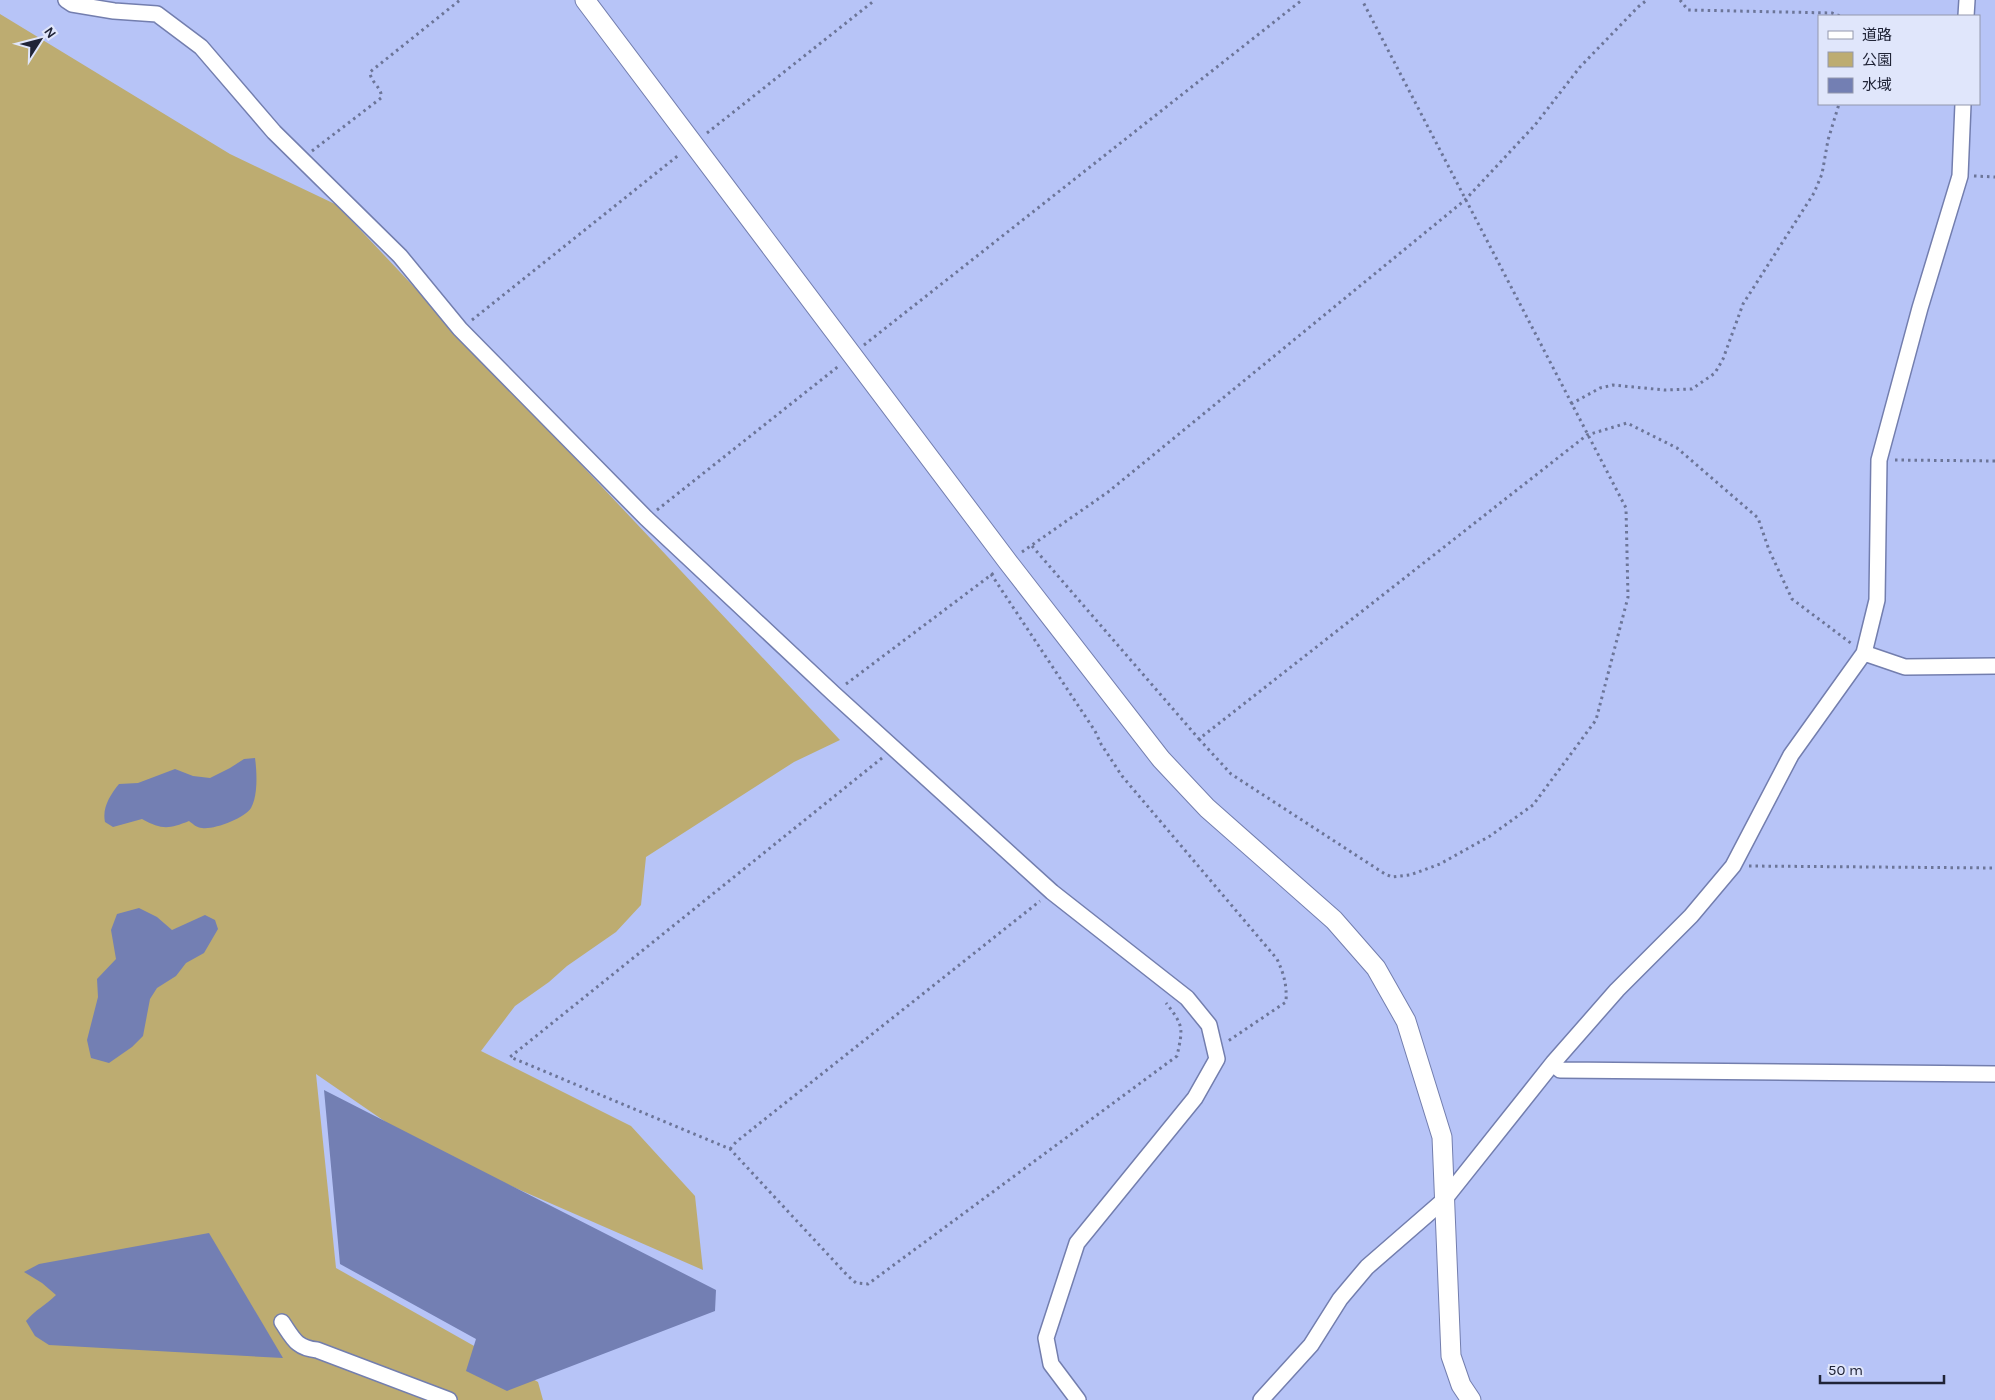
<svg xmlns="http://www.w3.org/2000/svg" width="1995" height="1400" font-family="Karla,'Noto Sans JP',sans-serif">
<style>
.green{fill:#bdac71}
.water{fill:#737fb3}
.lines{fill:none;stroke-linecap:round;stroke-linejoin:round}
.minor-casing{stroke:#737eae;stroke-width:18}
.tertiary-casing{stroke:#737eae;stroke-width:21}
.path{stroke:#6c7598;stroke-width:3;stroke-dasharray:2.5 4;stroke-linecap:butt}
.minor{stroke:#fff;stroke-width:15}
.tertiary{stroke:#fff;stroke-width:19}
</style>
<rect width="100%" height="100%" fill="#b7c4f7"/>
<!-- green -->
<path class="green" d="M0,14L230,154L337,205L840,740L794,762L646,857L641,905L616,932L567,966L549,982L515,1006L481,1051L631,1126L695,1196L703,1270L422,1147L316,1074L336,1268L538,1382L543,1400H0Z"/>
<!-- water -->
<path class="water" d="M255,758C257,772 258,796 251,808C245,818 214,830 202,828C197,828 193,824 189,821C169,829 162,830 142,819L113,827L105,822C102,808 110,795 119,784L138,783L175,769L193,776L210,778L230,768L244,759Z
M139,908L157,917L172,930L205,915L215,920L218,929L204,953L186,963L176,976L157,988L150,999L143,1036L132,1047L109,1063L91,1058L87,1040L98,997L97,979L116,959L111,930L117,914Z
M324,1090L716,1290L715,1311L507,1391L466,1371L476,1339L340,1264Z
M209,1233L283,1358L49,1345L35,1336L26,1321C35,1310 46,1305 56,1295L42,1283L24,1272L39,1264Z"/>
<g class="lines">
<defs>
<path id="minor" d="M66,0L72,4L114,11L157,14L201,47L274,132L400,256L460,329L646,518L834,694L1052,892L1187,998L1209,1025L1217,1059L1195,1098L1077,1243L1046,1338L1051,1364L1078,1400
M1966,16L1967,0
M1864,653L1905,667L1995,666
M1553,1063L1560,1070L1995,1074
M282,1322C293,1338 296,1348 317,1350L449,1400
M1261,1400L1311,1345L1340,1299L1367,1267L1444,1200L1553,1063L1617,990L1691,916L1733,866L1791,755L1864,653L1877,600L1879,460L1920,308L1960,176L1963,104"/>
<path id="tertiary" d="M585,0L1008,562L1161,759L1207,808L1334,920L1376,968L1406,1021L1442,1137L1451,1356L1461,1385L1471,1400"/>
</defs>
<!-- minor casing -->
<use href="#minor" class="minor-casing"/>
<!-- tertiary casing -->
<use href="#tertiary" class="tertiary-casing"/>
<!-- path -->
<path class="path" d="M1680,0L1688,10L1832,13L1840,16
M707,133L875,0
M312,151L381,98C383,88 370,82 370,72L460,0
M1974,176L1995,177
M472,320L680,154
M864,345L1302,0
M1571,404L1600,388L1613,385L1665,390L1692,389L1715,373L1723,359L1743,304L1814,193L1822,174L1828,140L1839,104
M1895,460L1995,461
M657,510L840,365
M1032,546L1199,739L1587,435L1627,423L1677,448L1758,518L1769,550L1792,599L1852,644
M1022,552L1108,492L1465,200L1535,125L1580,67L1638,7L1647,0
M991,574L1095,731L1101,744L1122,776L1277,959C1284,974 1287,985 1286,1002L1228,1041
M846,684L995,572
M1199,739L1231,774L1385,874L1392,877L1410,875L1440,864L1490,836L1533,805L1596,720L1628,597L1626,508L1362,0
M882,758L510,1057L730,1149L847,1275L856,1283L868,1284L1177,1056C1183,1028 1184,1026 1166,1003
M1749,866L1995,868
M730,1149L736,1142L1040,901"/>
<!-- minor -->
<use href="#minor" class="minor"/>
<!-- tertiary -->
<use href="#tertiary" class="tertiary"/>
</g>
<!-- legend -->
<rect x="1818" y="15" width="162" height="90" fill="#e0e6fb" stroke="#9398ad"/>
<rect x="1828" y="31" width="25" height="8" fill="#ffffff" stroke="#9398ad"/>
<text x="1862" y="40" font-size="15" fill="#202437">道路</text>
<rect x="1828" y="52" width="25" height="15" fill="#bdac71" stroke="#9398ad"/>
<text x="1862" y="65" font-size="15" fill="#202437">公園</text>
<rect x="1828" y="78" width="25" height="15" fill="#737fb3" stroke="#9398ad"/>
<text x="1862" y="90" font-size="15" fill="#202437">水域</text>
<!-- north arrow -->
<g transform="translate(40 40) rotate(54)" stroke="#e0e6fb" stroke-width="4" paint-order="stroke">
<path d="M0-4L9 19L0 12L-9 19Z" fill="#202437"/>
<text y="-8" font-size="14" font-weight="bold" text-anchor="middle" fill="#202437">N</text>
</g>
<!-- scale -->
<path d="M1820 1375v8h124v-8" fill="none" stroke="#202437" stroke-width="2.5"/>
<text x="1828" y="1375" font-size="15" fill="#202437" stroke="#e0e6fb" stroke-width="4" paint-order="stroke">50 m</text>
</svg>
